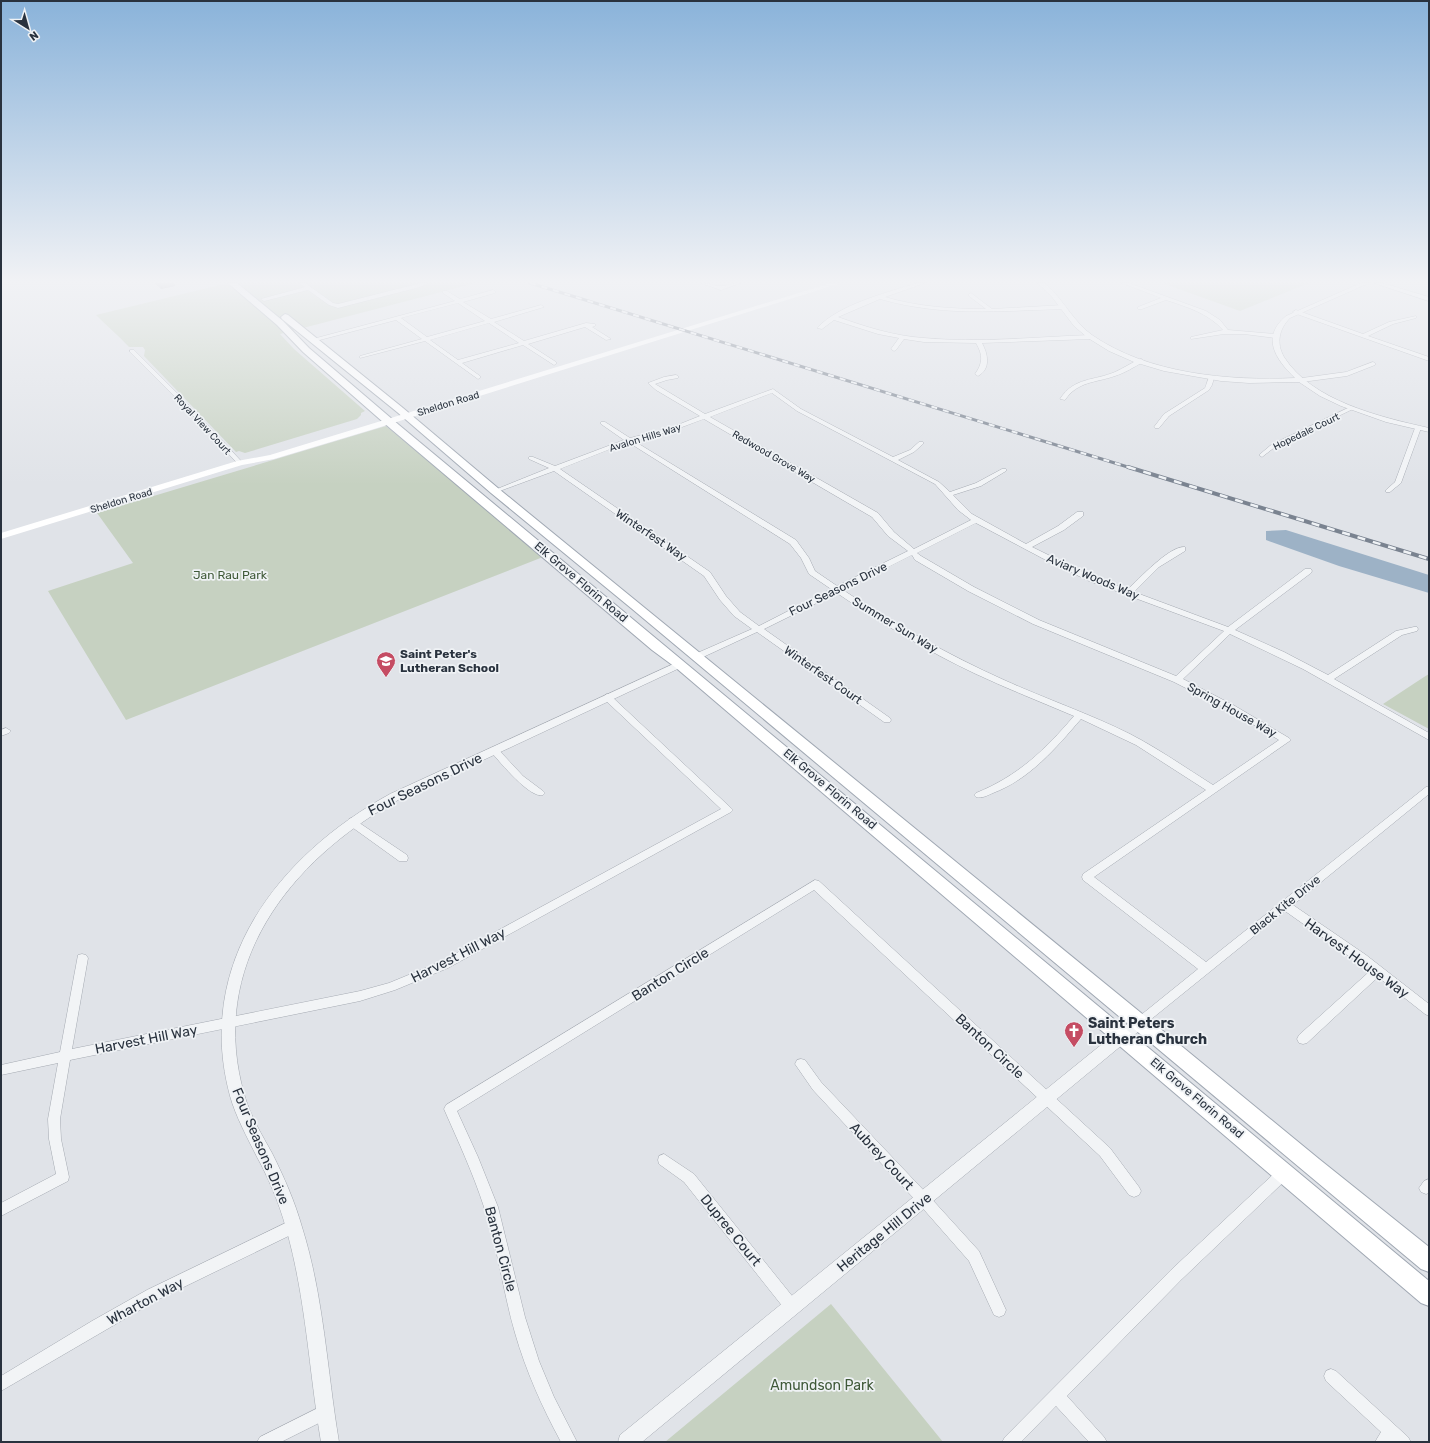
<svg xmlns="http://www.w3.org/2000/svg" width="1430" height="1443" font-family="Rubik,sans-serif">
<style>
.green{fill:#c6d1c1}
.water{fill:#9db2c6}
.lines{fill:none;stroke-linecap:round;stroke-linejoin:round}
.minor-casing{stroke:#a5aab2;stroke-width:1}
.tertiary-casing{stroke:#a5aab2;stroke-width:1}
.primary-casing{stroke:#a0a8b3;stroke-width:2}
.minor{fill:#f2f4f6;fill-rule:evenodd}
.tertiary{fill:#f2f4f6;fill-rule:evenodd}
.secondary{fill:#fff;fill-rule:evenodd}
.primary{fill:#fff;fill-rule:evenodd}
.rail-far1-casing{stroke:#7a8390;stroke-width:3}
.rail-casing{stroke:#7a8390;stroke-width:4}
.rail-far1{stroke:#eff2f5;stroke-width:2;stroke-dasharray:6;stroke-linecap:butt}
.rail{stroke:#eff2f5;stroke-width:2.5;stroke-dasharray:8;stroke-linecap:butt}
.wall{fill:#9da3a9}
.shaded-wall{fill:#808489}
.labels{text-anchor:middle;stroke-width:3.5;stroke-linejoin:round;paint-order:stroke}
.far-street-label{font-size:10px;fill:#29323e;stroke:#eff2f5}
.street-label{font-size:12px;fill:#29323e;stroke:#eff2f5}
.park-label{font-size:12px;fill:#3f5938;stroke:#eff2f5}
.poi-label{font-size:12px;font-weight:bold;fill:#29323e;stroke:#eff2f5;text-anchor:start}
.near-street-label{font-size:14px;fill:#29323e;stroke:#eff2f5}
.near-poi-label{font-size:14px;font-weight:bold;fill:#29323e;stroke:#eff2f5;text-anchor:start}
.near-park-label{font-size:14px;fill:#3f5938;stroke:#eff2f5}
</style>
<rect width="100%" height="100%" fill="#e0e3e8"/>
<!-- green -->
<path class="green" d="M228,283H476L280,334L294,349L365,411L361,413V415L357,419L245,453L239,451L236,452L144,356L145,350L143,347H129C118,335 107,326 96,315Z
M1162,283H1309L1240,311Z
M386,426L543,557L126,720L48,591L133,563L97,513Z
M1429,674V729L1383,704L1424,677Z
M831,1304L943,1442H665Z"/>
<!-- water -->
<path class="water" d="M1286,530L1429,575V593L1339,566L1266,540V531Z"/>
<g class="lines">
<defs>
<path id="minor" d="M299,283H305L333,303L338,304L421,283H428L420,287L338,308L329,305L308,290L264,301L261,299L305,287Z
M701,283C708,283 714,286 721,286C728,286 734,283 741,283L721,290Z
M917,283H925L885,297C919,307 952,309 986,309L969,296V294L971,293L992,309L1063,305L1066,307L1063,309C999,311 943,317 880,299L838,317C866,327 894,336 924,338C979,343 1035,337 1090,335L1093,337L1090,339L982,343C988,354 991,369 978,376L975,374C983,363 983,355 976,343L924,342L904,339L896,350L894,351L891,349L899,338L878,334L834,320L822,329L817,328C840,304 886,293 917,283Z
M1122,283H1129L1206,311L1220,320L1228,330L1275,334L1278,336L1275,338L1244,334H1224L1191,339V337L1223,330C1208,313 1187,307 1166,300L1142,309H1138V307L1161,298Z
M1374,283H1382L1429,297V301Z
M493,290L495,291V293L463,302L491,319L541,305L544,307L494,322L524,341L586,323L595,324V326L592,327L611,339L606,340L585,327L528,344L556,362V364L554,365L523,345L462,363L480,376V378L478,379L425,341L360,358V356L422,339L396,320L312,342L309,340L455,301L443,293V291H447L460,299ZM458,303L485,321L427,337L401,318ZM489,323L519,343L458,360L430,340Z
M1296,310L1363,334L1389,322L1416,316V318L1393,324L1368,336L1429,357V361L1294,313L1293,312Z
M130,350H134L185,401L242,462V464H238L181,403L130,352Z
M1141,359L1144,361L1143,362C1134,367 1125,373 1115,376C1095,383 1078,381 1065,400L1060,399C1074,377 1094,381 1115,372C1124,368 1132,362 1141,359Z
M1373,362L1375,363V365L1347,376L1302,382L1299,380L1302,378L1346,372Z
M676,375L678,376V378L667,380L655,384L705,414L773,389L801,409L893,457L910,450L919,442H923V444L914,452L898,460L939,482L950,492L976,483L1002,469H1006V471L981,486L953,495L972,514L1026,544L1058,526L1077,512H1083V516L1064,530L1032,547L1083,572L1127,590C1138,580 1170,545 1185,547V551L1159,567L1134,592L1228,627L1305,569H1311L1312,571L1311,573L1235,630L1284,652L1328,675L1396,631L1414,627H1417L1418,629L1417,631L1402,635L1334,679L1429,733V740L1303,669L1230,634L1183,679L1235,706L1289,738L1291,740L1094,877L1206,962L1426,787L1429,786V794L1293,905L1366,955L1429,1004V1016L1425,1014L1378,977L1307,1043L1303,1044L1299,1043L1297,1039L1299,1035L1370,971L1285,911L1144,1025L1140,1027L1136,1025L1134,1022L1136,1019L1198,969L1083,880L1082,877L1083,874L1206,790L1136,745L1081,719C1056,748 1030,779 993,793C988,795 982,799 976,797L974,795L976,793C1018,776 1045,750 1074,716C1041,702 1008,689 976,674C927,651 881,623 837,593L764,629L890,718L891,720L890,722H884L757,632L701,658H695L694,656L695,654L752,629L734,616L720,600L704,576L554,471L497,492L495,493L492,491L549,468L529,459V457H533L555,466L624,440L601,424V422H605L630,438L670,428L700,416L656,390L648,383L664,377ZM772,393L797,411L935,484L958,510L971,520L914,549L894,532L878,513L710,417ZM704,419L872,517L888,536L908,551L837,586L815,571L809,558L796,540L634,441L674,430ZM628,442L790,544L801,558L809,574L831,589L759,626L740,612L726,596L710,572L560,469ZM976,523L1042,558L1089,581L1224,631L1176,676L1039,620L974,587L921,556L917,553ZM912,555L915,560L968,591L1033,624L1174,682L1229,710L1279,740L1213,785C1186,768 1159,749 1130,734C1090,714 1046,699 1004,680C948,655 894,624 843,590Z
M1209,377L1214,378L1212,385L1209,390L1169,416L1159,428H1155L1154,427L1164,414L1205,388Z
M1350,407L1355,408L1275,447L1262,457L1259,455L1271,445Z
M1418,426L1421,428L1401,483L1390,492H1386V490L1395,482L1415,428Z
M607,694L610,695L731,808L733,810L731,812L448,968L395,990L360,1001L70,1060L60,1119L61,1139L69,1177L68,1181L1,1216V1203L56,1174L49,1139L48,1119L58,1063L1,1075V1065L60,1052L78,955L82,954L86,955L88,958L72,1049L360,991L389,983L440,962L721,809L604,699L603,697Z
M6,728L11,731L9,733L1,736V730Z
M494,747L497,748L523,776L543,791L545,793L543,795C530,799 500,762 491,752L489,750L491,748Z
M352,818L407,855L408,858L407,861H399L349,825L347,822L349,819Z
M815,880L819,881L1110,1148L1139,1187L1141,1191L1139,1195L1134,1197L1129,1195L1100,1156L814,890L457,1111L478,1157L498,1207L525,1317L539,1361L554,1397L577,1442H561C542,1407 526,1371 515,1333C503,1292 498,1248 484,1207C473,1173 458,1141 444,1109L446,1105Z
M801,1059L805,1060L821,1082L929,1196L979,1251L1006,1310L1004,1315L999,1317L994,1315L969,1261L919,1204L813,1090L795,1064L797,1060Z
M664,1154L694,1174L797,1302L799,1307L797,1312L792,1314L787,1312L684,1182L659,1164L658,1160L659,1156Z
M1285,1166L1290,1168L1291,1172L1290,1176L1181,1280L1067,1396L1104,1437L1107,1442H1089L1056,1406L1021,1442H1002L1005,1437L1171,1270L1280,1168Z
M1429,1179V1193L1426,1194L1421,1192L1419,1188L1424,1181Z
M294,1219L299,1221L301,1226L299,1231L157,1300L1,1391V1376L92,1321L147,1290Z
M1331,1369L1336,1371L1408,1437L1411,1442H1375L1381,1432L1326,1381L1324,1376L1326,1371Z
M324,1405L329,1408L332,1413L329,1418L281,1442H257L260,1437Z"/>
<path id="tertiary" d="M1038,283H1045L1050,288C1065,303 1075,323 1092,335C1148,374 1229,381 1295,378C1275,359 1261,337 1286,316L1361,283H1369L1290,318C1279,329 1276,343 1284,357C1312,401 1380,417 1429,428V432L1386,422L1341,406L1320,396L1299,382L1249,383L1221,381L1164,371L1134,362L1109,351L1088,338L1074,326L1052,297Z
M680,661L685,664L684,666L398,800C289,861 206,966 245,1097C251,1117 262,1135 272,1153C284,1177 295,1202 302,1227C324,1297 327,1370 339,1442H321C309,1371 306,1298 286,1228C279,1203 269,1179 257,1157C247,1137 236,1117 230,1096C194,964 278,855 390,794Z
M1140,1016L1145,1018L1147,1022L1145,1026L642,1442H618L620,1435L1091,1053L1135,1018Z"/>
<path id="primary" d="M228,283H237L283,321L309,348L399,425L1429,1281V1306L1421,1303L675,667L652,650L391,429L303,352L277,325Z
M285,314L288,315L403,408L499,489L1146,1017L1319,1159L1429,1247V1272L1421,1269L631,608L491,493L397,412L282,319L281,317Z"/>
</defs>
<!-- minor casing -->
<use href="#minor" class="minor-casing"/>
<!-- tertiary casing -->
<use href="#tertiary" class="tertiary-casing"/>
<!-- primary casing -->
<use href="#primary" class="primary-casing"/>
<!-- minor -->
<use href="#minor" class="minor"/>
<!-- tertiary -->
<use href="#tertiary" class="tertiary"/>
<!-- secondary -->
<path class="secondary" d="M831,283H841L374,429L274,459L242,465L1,539V533L237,461L270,455L368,425Z"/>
<!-- primary -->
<use href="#primary" class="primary"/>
<defs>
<path id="rail-far1" d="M530,283L1131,468"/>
<path id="rail" d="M1128,467L1429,559"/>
</defs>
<!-- rail-far1 casing -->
<use href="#rail-far1" class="rail-far1-casing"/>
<!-- rail casing -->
<use href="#rail" class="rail-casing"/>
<!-- rail-far1 -->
<use href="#rail-far1" class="rail-far1"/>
<!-- rail -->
<use href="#rail" class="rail"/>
</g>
<!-- wall -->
<path class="wall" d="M154,283H174L175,286L161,289Z"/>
<!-- shaded-wall -->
<path class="shaded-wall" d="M159,283H174L175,286L161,289Z"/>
<!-- sky -->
<linearGradient id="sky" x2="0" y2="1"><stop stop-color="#8ab3da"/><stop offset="0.58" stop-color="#f1f2f5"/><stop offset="1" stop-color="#f1f2f5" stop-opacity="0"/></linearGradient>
<rect width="1430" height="485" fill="url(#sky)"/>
<!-- icons -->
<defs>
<symbol id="school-pin" viewBox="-11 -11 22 30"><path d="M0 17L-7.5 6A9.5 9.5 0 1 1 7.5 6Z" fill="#c54c63" stroke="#eff2f5"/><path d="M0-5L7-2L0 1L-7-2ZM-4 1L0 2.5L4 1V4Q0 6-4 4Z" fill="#fff"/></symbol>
<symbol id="church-pin" viewBox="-11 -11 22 30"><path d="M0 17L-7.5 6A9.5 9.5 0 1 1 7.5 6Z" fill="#c54c63" stroke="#eff2f5"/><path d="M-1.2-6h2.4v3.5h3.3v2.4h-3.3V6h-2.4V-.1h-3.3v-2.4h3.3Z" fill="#fff"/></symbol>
</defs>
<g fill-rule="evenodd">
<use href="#school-pin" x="375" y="650" width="22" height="30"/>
<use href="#church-pin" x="1063" y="1020" width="22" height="30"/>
</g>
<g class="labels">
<!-- far-street labels -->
<g class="far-street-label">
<text transform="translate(448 403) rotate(-17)" y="4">Sheldon Road</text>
<text transform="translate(203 424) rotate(47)" y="4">Royal View Court</text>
<text transform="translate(1306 431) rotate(-26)" y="4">Hopedale Court</text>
<text transform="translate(645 437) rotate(-17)" y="4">Avalon Hills Way</text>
<text transform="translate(774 456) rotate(30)" y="4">Redwood Grove Way</text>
<text transform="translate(121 500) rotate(-17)" y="4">Sheldon Road</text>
</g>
<!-- street labels -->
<g class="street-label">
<text transform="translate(651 535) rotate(34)" y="4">Winterfest Way</text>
<text transform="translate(1093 577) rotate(23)" y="4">Aviary Woods Way</text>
<text transform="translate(581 582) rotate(40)" y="4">Elk Grove Florin Road</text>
<text transform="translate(838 589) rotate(-26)" y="4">Four Seasons Drive</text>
<text transform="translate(895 625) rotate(31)" y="4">Summer Sun Way</text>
<text transform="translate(823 675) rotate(35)" y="4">Winterfest Court</text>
<text transform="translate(1232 710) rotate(29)" y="4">Spring House Way</text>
<text transform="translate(830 789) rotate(40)" y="4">Elk Grove Florin Road</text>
<text transform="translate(1285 905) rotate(-39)" y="4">Black Kite Drive</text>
<text transform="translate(1197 1098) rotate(40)" y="4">Elk Grove Florin Road</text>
</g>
<!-- park labels -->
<g class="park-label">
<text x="230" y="579">Jan Rau Park</text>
</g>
<!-- poi labels -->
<g class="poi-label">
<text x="400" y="658">Saint Peter's<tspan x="400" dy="14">Lutheran School</tspan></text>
</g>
<!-- near-street labels -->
<g class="near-street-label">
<text transform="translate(425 784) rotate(-26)" y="5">Four Seasons Drive</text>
<text transform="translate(458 955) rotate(-27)" y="5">Harvest Hill Way</text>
<text transform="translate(1357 958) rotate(36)" y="5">Harvest House Way</text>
<text transform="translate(670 974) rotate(-32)" y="5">Banton Circle</text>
<text transform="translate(146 1039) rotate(-11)" y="5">Harvest Hill Way</text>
<text transform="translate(990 1046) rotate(43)" y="5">Banton Circle</text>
<text transform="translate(261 1146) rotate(67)" y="5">Four Seasons Drive</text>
<text transform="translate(882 1156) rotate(47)" y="5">Aubrey Court</text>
<text transform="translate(731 1230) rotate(51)" y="5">Dupree Court</text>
<text transform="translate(884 1232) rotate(-39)" y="5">Heritage Hill Drive</text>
<text transform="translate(501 1249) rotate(75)" y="5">Banton Circle</text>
<text transform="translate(145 1301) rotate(-28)" y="5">Wharton Way</text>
</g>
<!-- near-poi labels -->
<g class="near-poi-label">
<text x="1088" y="1028">Saint Peters<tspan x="1088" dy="16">Lutheran Church</tspan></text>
</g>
<!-- near-park labels -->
<g class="near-park-label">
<text x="822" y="1390">Amundson Park</text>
</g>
</g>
<!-- border -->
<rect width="1430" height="1443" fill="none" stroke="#29323e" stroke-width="4"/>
<!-- north arrow -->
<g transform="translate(28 28) rotate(143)" stroke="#eff2f5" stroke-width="3" paint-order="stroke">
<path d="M0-3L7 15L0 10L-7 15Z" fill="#29323e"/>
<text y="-6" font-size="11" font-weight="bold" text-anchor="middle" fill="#29323e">N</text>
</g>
</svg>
